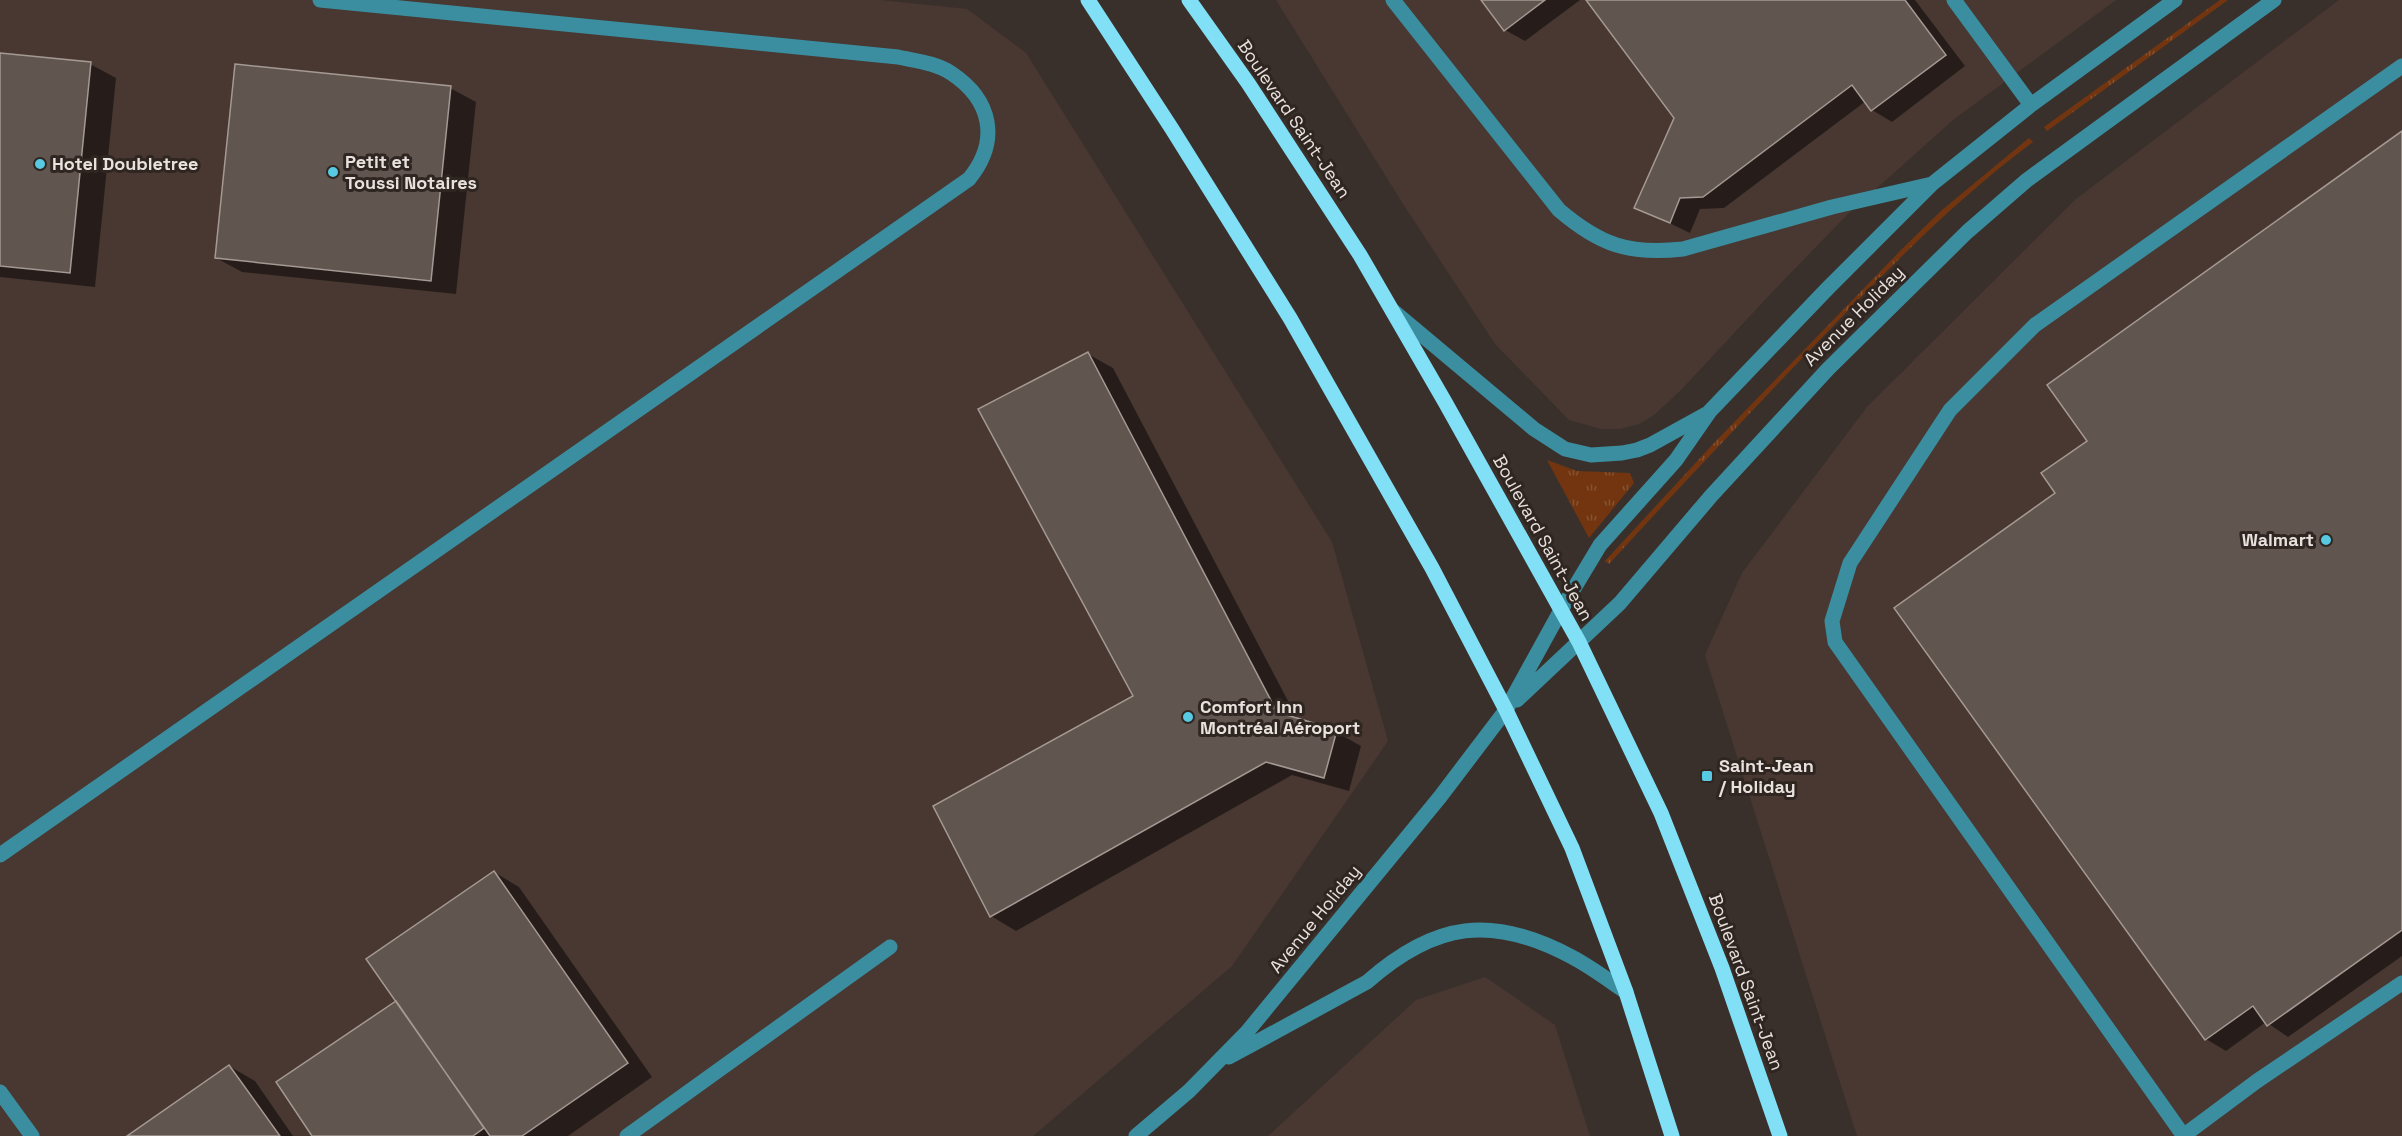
<svg xmlns="http://www.w3.org/2000/svg" width="2402" height="1136" font-family="'Space Grotesk',sans-serif">
<style>
.built{fill:#483831}
.grass{fill:url(#grass-tufts)}
.shadow{fill:#0007}
.building{fill:#615550;stroke:#a59993;stroke-width:1.5}
.lines{fill:none;stroke-linecap:round;stroke-linejoin:round}
.minor{stroke:#3b8ea0;stroke-width:15}
.major{stroke:#81e0f6;stroke-width:15}
.poi-dot{fill:#57c9e2;stroke:#302621;stroke-width:2}
.labels{text-anchor:middle;stroke-width:6;stroke-linejoin:round;paint-order:stroke}
.street-label{font-size:18px;fill:#e8e1de;stroke:#302621}
.poi-label{font-size:18px;font-weight:bold;fill:#e8e1de;stroke:#302621;text-anchor:start}
</style>
<defs>
<pattern id="grass-tufts" width="24" height="20" patternUnits="userSpaceOnUse" patternTransform="scale(1.5)"><rect width="24" height="20" fill="#72350f"/><path d="M3 7l-1-3M5 7V3M7 7l1-3M15 17l-1-3M17 17v-4M19 17l1-3" fill="none" stroke="#865232"/></pattern>
</defs>
<rect width="100%" height="100%" fill="#3a302b"/>
<!-- built -->
<path class="built" d="M0,0H880L967,9L1026,53L1332,542L1388,741L1232,966L1033,1136H0Z
M1276,0H2116L1953,120L1848,214L1776,288L1681,390L1654,415L1639,424L1620,429H1601L1569,420L1495,344L1405,207Z
M2339,0H2402V1136H1857L1705,655L1742,573L1867,407L2076,199Z
M1485,977L1555,1025L1590,1136H1268L1416,1000Z"/>
<!-- grass -->
<path class="grass" d="M2220,0H2228L2047,131L2044,127Z
M2029,138L2033,142C1951,203 1881,276 1811,349C1743,420 1675,492 1609,564L1605,561L1714,443L1904,247L1942,210Z
M1547,460L1577,471L1630,473L1634,483L1589,538Z"/>
<!-- shadow -->
<path class="shadow" d="M1483,0H1580L1525,41L1505,30Z
M1588,0H1915L1965,66L1892,122L1872,110L1866,101L1724,208L1700,209L1690,233L1636,207L1676,118Z
M0,55L90,64L116,78L95,287L0,277Z
M450,88L476,102L456,294L242,272L216,258Z
M2402,133V956L2288,1037L2266,1022L2226,1051L2206,1039L2057,493L2089,441Z
M1088,354L1113,368L1298,720L1336,732L1361,746L1349,791L1292,775L1016,931L991,916L1135,697Z
M494,872L519,887L652,1077L568,1136H314L398,1002Z
M229,1066L255,1081L293,1136H130Z"/>
<!-- building -->
<path class="building" d="M1481,0H1545L1504,31Z
M1586,0H1905L1946,55L1871,111L1852,85L1703,197L1680,198L1670,223L1634,208L1674,118Z
M0,53L91,62L70,273L0,266Z
M235,64L451,86L431,281L215,258Z
M2402,131V930L2267,1026L2253,1006L2205,1040L1894,608L2055,493L2041,473L2087,441L2047,385Z
M1088,352L1277,712L1337,730L1324,778L1266,762L990,917L933,806L1133,696L978,409Z
M494,871L628,1063L522,1136H490L366,959Z
M396,1001L484,1128L473,1136H312L276,1082Z
M229,1065L280,1136H127Z"/>
<g class="lines">
<!-- minor -->
<path class="minor" d="M1393,0L1559,210C1600,245 1629,255 1683,249L1832,207L1932,184
M1954,0L2031,105
M1392,310L1534,429L1565,449L1591,455L1622,453L1637,450L1650,445L1708,413
M1517,700L1620,603L1711,496L1828,369L1967,232L2027,180L2274,0
M0,855L969,179C1000,141 992,100 951,73C936,63 916,61 898,57L320,0
M1229,1057L1367,982C1435,922 1492,914 1572,957C1591,967 1608,980 1626,992
M0,1092L32,1136
M2183,1135L1835,642L1832,621L1850,563L1950,410L2035,325L2402,66
M627,1136L890,947
M1136,1136L1189,1091L1247,1032L1440,797L1506,710L1561,610L1600,545L1676,460L1710,411L1828,288L1932,184L2031,105L2175,0
M2183,1136L2257,1081L2402,983"/>
<!-- major -->
<path class="major" d="M1088,0L1172,129L1290,318L1432,568L1506,710L1572,848L1626,992L1672,1136
M1189,0L1248,83L1360,255L1445,402L1579,642L1661,813L1722,968L1780,1136"/>
</g>
<!-- markers -->
<g class="poi-dot">
<circle cx="40" cy="164" r="6"/>
<circle cx="333" cy="172" r="6"/>
<circle cx="2326" cy="540" r="6"/>
<circle cx="1188" cy="717" r="6"/>
<rect x="1701" y="770" width="12" height="12" rx="3"/>
</g>
<g class="labels">
<!-- street labels -->
<g class="street-label">
<text transform="translate(1294 119) rotate(56)" y="6">Boulevard Saint-Jean</text>
<text transform="translate(1854 316) rotate(-45)" y="6">Avenue Holiday</text>
<text transform="translate(1543 538) rotate(61)" y="6">Boulevard Saint-Jean</text>
<text transform="translate(1315 919) rotate(-51)" y="6">Avenue Holiday</text>
<text transform="translate(1746 982) rotate(70)" y="6">Boulevard Saint-Jean</text>
</g>
<!-- poi labels -->
<g class="poi-label">
<text x="345" y="168">Petit et<tspan x="345" dy="21">Toussi Notaires</tspan></text>
<text x="52" y="170">Hotel Doubletree</text>
<text x="2314" y="546" text-anchor="end">Walmart</text>
<text x="1200" y="713">Comfort Inn<tspan x="1200" dy="21">Montréal Aéroport</tspan></text>
<text x="1719" y="772">Saint-Jean<tspan x="1719" dy="21">/ Holiday</tspan></text>
</g>
</g>
</svg>
